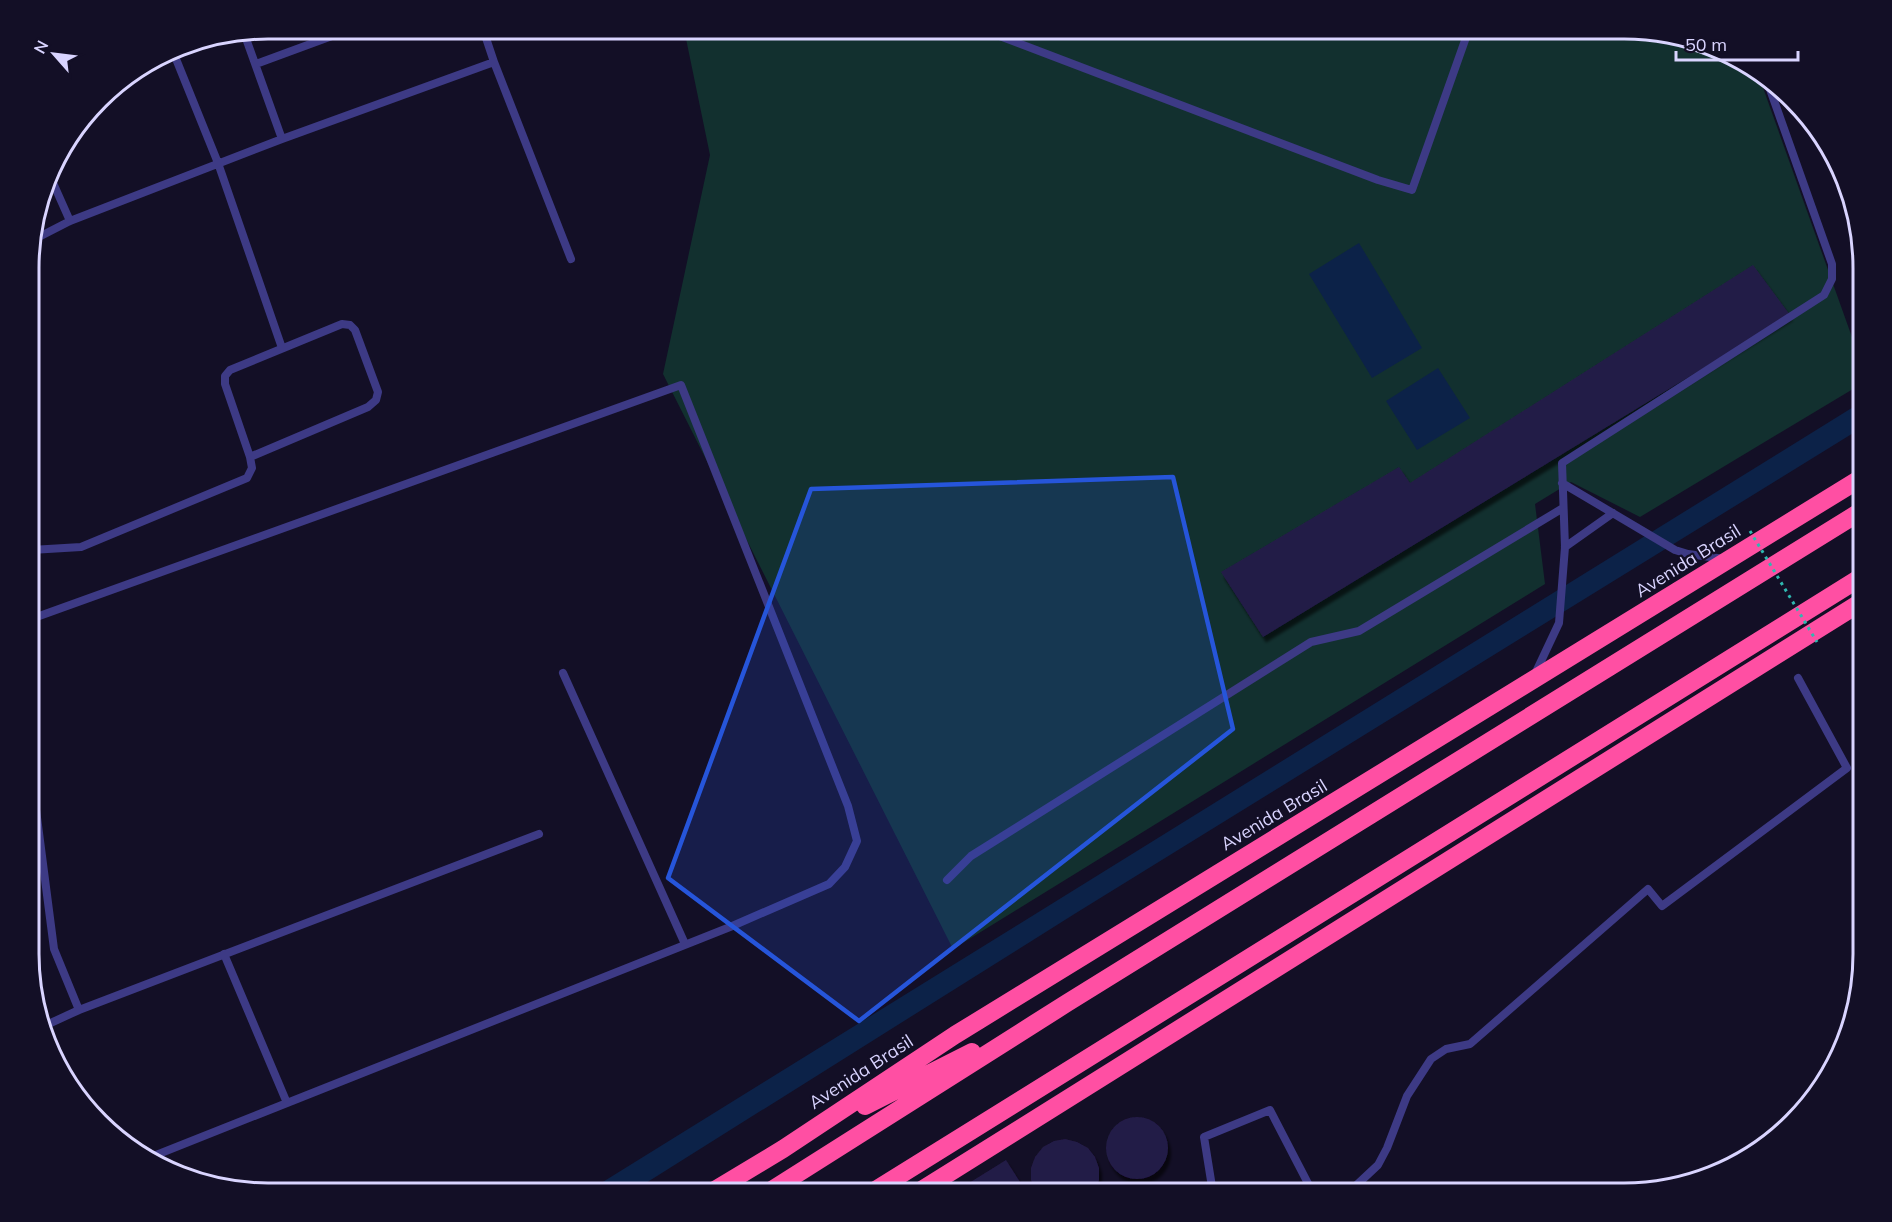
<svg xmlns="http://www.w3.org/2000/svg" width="1892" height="1222" font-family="Mulish,sans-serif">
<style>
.green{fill:#12302f}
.water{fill:#0c2248}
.building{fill:#241b47;filter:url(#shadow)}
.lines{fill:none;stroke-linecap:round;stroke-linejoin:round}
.lane{stroke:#3d3a85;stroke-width:8}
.highway{stroke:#ff4fa3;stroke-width:18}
.path-bridge{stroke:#2fb8b0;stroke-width:3;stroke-dasharray:3 4.5;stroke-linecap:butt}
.marked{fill:#2655da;fill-opacity:0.2;stroke:#2655da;stroke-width:4.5;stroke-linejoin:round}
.labels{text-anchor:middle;stroke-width:4.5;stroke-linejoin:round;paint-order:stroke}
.street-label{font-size:18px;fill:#d9d4ff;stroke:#130f26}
.rim{fill:none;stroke:#d9d4ff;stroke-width:3}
</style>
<defs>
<filter id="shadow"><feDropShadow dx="3" dy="5.5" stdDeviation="1.5" flood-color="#0009"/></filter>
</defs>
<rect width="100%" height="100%" fill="#130f26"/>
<!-- green -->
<path class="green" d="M684,29H1625L1701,41L1756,68L1863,368V383L1640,517L1571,482L1535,504L1545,584L953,949L663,374L710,155Z"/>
<!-- water -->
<path class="water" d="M1359,243L1422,348L1372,378L1309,274Z
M1438,368L1470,418L1417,450L1386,401Z
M1863,401V427L1076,913L630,1193H585Z"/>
<!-- building -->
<path class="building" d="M1753,265L1790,315L1263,637L1221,572L1399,467L1410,483Z
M1106 1148a31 31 0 1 1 62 0a31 31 0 1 1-62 0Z
M1065,1139L1077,1142L1088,1148L1095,1157L1099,1168V1180L1095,1192L1036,1193L1031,1180V1168L1035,1157L1043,1147L1054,1141Z
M1006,1160L1027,1193H953Z"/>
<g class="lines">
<!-- lane -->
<path class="lane" d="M981,29L1378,180L1412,190L1469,29
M244,33L282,139
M172,49L218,163L282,348
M494,62L571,259
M256,64L351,29
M50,176L70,221
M31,241L70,221L282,139L494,62L483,29
M1562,483L1675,550L1688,554L1725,559
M1565,547L1613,513
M31,550L81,547L247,478L252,468L250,457L225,384V376L230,370L342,324L350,325L355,330L378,392L376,400L368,407L250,457
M31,619L681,385L848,806L857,841L845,867L829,884L730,927L146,1159
M563,673L685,944
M1535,674L1559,623L1565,547L1562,463L1824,295L1832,279V264L1766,78
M31,771L54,949L79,1010L44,1026
M947,880L971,856L1311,642L1359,631L1563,508
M224,954L287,1103
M79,1010L539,834
M1213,1193L1204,1137L1270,1110L1313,1193
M1348,1193L1378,1165L1387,1148L1407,1096L1431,1059L1446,1049L1470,1044L1648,889L1662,906L1847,768L1798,678"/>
<!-- highway -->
<path class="highway" d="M865,1106L972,1052
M710,1193L783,1149L955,1035L1863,477
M767,1193L1067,1003L1863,510
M871,1193L1863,576
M917,1193L1863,601"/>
<!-- path-bridge -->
<path class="path-bridge" d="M1750,531L1817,642"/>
</g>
<!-- marked area -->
<path class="marked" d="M1173,477L1233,729L859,1021L668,878L811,489Z"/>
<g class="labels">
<!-- street labels -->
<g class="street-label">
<text transform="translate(1688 561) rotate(-32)" y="6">Avenida Brasil</text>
<text transform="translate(1274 815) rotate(-31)" y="6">Avenida Brasil</text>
<text transform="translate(861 1072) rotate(-33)" y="6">Avenida Brasil</text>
</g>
</g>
<!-- crop -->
<path d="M0 0H1892V1222H0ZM268 39H1624A229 229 0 0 1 1853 268V954A229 229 0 0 1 1624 1183H268A229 229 0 0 1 39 954V268A229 229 0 0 1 268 39Z" fill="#130f26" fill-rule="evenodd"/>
<path class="rim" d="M268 39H1624A229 229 0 0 1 1853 268V954A229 229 0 0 1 1624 1183H268A229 229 0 0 1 39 954V268A229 229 0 0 1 268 39Z"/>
<!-- north arrow -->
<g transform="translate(54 54) rotate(298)" stroke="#130f26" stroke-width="4.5" paint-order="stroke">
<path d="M0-4.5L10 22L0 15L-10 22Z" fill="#d9d4ff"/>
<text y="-9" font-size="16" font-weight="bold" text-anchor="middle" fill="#d9d4ff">N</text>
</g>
<!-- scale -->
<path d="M1676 51v9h122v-9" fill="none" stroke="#d9d4ff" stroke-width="3"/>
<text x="1685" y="51" font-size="18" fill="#d9d4ff" stroke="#130f26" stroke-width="4.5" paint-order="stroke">50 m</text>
</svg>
